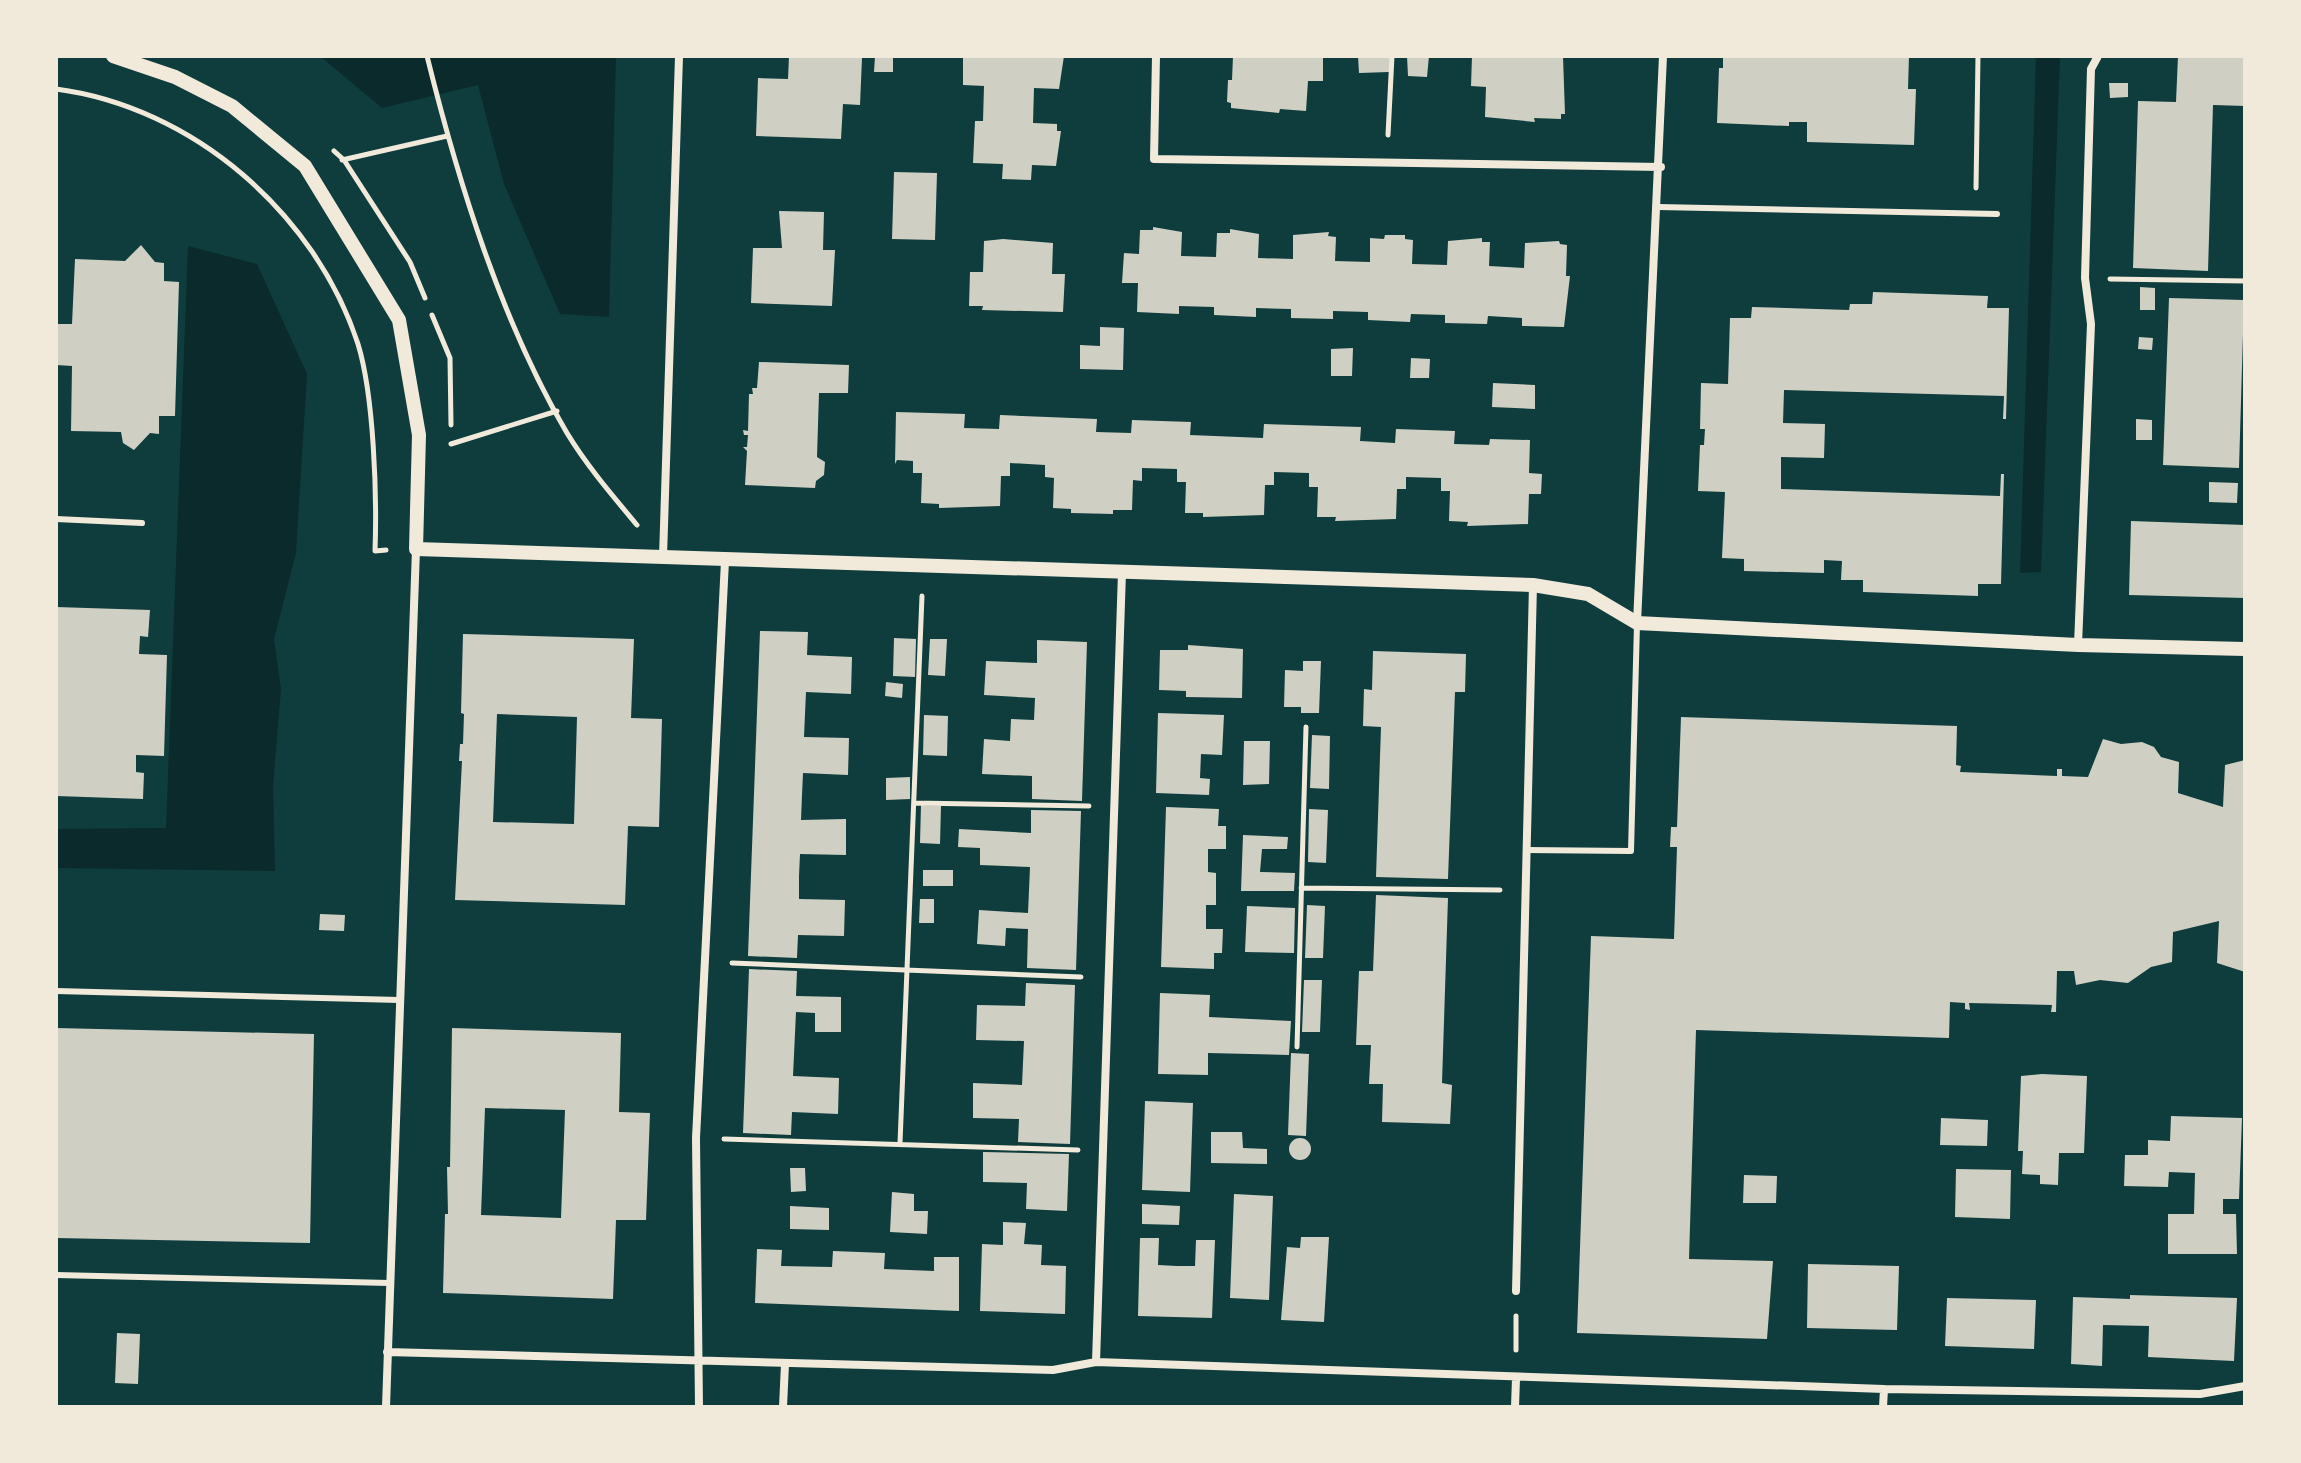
<svg xmlns="http://www.w3.org/2000/svg" width="2301" height="1463" font-family="Montserrat,sans-serif">
<style>
.water{fill:#0a2a2b}
.building{fill:#cfcfc3;fill-rule:evenodd}
.lines{fill:none;stroke-linecap:round;stroke-linejoin:round}
.path{stroke:#f1e9da;stroke-width:5}
.service{stroke:#f1e9da;stroke-width:6}
.minor{stroke:#f1e9da;stroke-width:8}
.tertiary{stroke:#f1e9da;stroke-width:14}
</style>
<rect width="100%" height="100%" fill="#0f3d3e"/>
<!-- water -->
<path class="water" d="M320,56H616L609,317L560,314L504,184L478,85L382,108Z
M2036,56H2060L2041,572L2020,573Z
M188,246L257,264L307,374L296,553L274,639L281,689L273,786L275,871L56,868V829L166,828Z"/>
<!-- building -->
<path class="building" d="M789,56L862,58L860,105L843,104L841,139L756,136L758,78L788,79Z
M875,56H893V72H874Z
M963,56H1064L1059,89L1034,88L1033,123L1057,124V131H1061L1056,166L1032,165L1031,180L1002,179L1003,164L973,163L975,121H983L984,86L963,85Z
M1233,56H1323V81H1308L1306,111L1280,109L1279,113L1231,108V103L1227,102L1228,80H1232Z
M1358,56H1391L1389,72L1359,73Z
M1407,56H1429L1427,77L1408,76Z
M1472,56H1563L1565,114H1561V119L1534,118L1535,122L1485,117L1486,87L1471,86Z
M1723,56H1909L1908,89H1916L1914,145L1807,142V122H1789V126L1717,123L1719,68H1723Z
M2178,56H2245V106L2213,105L2208,271L2133,268L2138,101L2176,102Z
M2109,83H2128V97L2110,98Z
M894,172L937,173L935,240L892,239Z
M779,211L824,212L823,250H835L832,306L751,303L753,248H782Z
M1153,227L1182,232L1181,256L1216,257L1217,233H1230V229L1259,234L1258,258L1293,259V235L1329,232L1328,236L1336,237L1335,261L1370,262V238L1384,239L1385,235H1405V239L1413,240L1412,264L1447,265L1448,241L1482,238V242H1490L1489,266L1524,268L1525,243L1559,241L1560,244L1567,245L1566,276H1570L1564,327L1522,326V318L1488,316L1487,324L1445,323V315L1411,314L1410,322L1368,320V312L1333,311V319L1291,318V309L1256,308V317L1214,315V307L1179,306V314L1137,312L1138,283H1122L1124,253L1139,254L1140,230H1153Z
M1003,239L1053,243L1052,274H1065L1063,312L982,310L983,306H969L970,272H983L984,241Z
M141,245L155,262L164,263V281L179,282L175,416H159V434L150,433L134,450L123,443L121,432L71,431L72,366L56,365V324H72L75,259L125,261Z
M2140,287L2155,288V310H2140Z
M1873,292L1988,296L1987,308H2009L2006,419H2003L2004,396L1784,390L1783,423L1825,424L1824,458L1781,457V489L2000,496L2001,474H2004L2001,584H1978V596L1863,592V580H1841L1842,561L1824,560V573L1744,571V559L1722,558L1725,492L1698,491L1700,445H1704L1705,429H1700L1701,383L1728,384L1730,318H1751L1752,307L1849,310L1850,304H1872Z
M2169,298L2244,300L2239,468L2163,465Z
M1100,327L1124,328L1123,370L1080,369V345L1100,346Z
M2139,337L2153,338L2152,350L2138,349Z
M1353,348L1352,376H1331V349Z
M1411,358L1430,359L1429,378H1410Z
M759,362L849,365L848,393H819L817,457L825,462L824,475L816,481L815,488L745,485L747,451L743,447H747L748,435H744L743,430L748,431L749,394H753L752,388H757Z
M1493,383L1535,385V409L1492,407Z
M896,412L965,414L964,428L999,429L1000,415L1097,419L1096,432L1131,433L1132,420L1191,422L1190,435L1263,438L1264,424L1361,427L1360,441L1395,443L1396,429L1455,431L1454,444L1489,445L1490,439L1530,440L1529,473L1542,474L1541,494H1529L1528,524L1467,526L1468,522L1449,521L1450,491H1441V478L1406,477V489H1397L1396,519L1335,521L1336,517H1317L1318,487H1309V473L1274,472V485H1265L1264,515L1203,517V513H1185L1186,482H1177V469L1142,468V481L1133,480L1132,510H1113V514L1071,513V509L1053,508L1054,478L1045,477V465L1010,463V476H1001L1000,506L939,508V504L921,503L922,473H913V461L897,460L895,464Z
M2136,419L2152,420V440H2136Z
M2209,482L2238,483L2237,503L2209,502Z
M2131,521L2245,525V598L2129,595Z
M56,607L150,610L148,637L140,636L139,654L167,655L164,756L136,755V772L144,773L143,799L56,796Z
M760,631L808,632L807,655L852,657L851,694L806,692L805,714L804,737L849,738L848,775L803,773L802,795L801,820L846,819V855L800,854L799,876V899L845,900L844,936L798,935L797,958L748,956Z
M463,634L634,639L631,718L662,719L659,827L628,826L625,905L455,900L462,761H459L460,744H463L464,714L461,713ZM497,714L577,717L574,824L493,822Z
M894,638L916,639L915,677L893,676Z
M930,639H947L945,676L928,675Z
M1037,640L1087,642L1082,801L1032,799V776L982,774L984,739L1010,741L1011,719L1034,720L1035,698L984,695L986,661L1037,663Z
M1188,645L1243,649L1242,698L1186,697V691L1159,690L1160,650H1188Z
M1373,651L1466,654L1465,692H1455L1448,879L1376,877L1381,727L1363,726L1364,689L1372,690Z
M1303,661H1321L1319,713H1301V707H1284L1285,670L1303,671Z
M886,682L903,684L902,698L885,696Z
M1158,713L1224,715L1222,755L1201,754L1200,778L1210,779L1209,795L1156,793Z
M924,715L948,716L947,756L923,755Z
M1681,717L1957,726L1956,765L1961,766L1960,772L2057,776V769H2062V776L2088,777L2103,739L2121,744L2142,742L2154,747L2161,757L2179,762L2178,793L2223,807L2225,765L2245,760V972L2217,963L2219,921L2173,932L2172,962L2151,967L2128,983L2100,980L2076,985L2074,971H2057L2056,1012H2051L2052,1005L1969,1003L1970,1010L1965,1009V1003L1950,1002L1949,1038L1696,1030L1689,1259L1773,1261L1767,1339L1577,1333L1591,936L1674,939L1677,847H1670L1671,827H1677Z
M1312,735L1330,736L1329,789L1310,788Z
M1244,741H1270L1269,784L1243,785Z
M910,777V799L886,800V778Z
M921,805L941,806L940,844L920,843Z
M1166,807L1219,809L1218,826H1226V849H1208V872L1216,873V905H1206V929H1223L1222,953H1214V969L1161,967Z
M1309,809L1328,810L1326,863L1308,862Z
M1031,810L1081,811L1076,970L1027,968L1028,929L1006,928L1005,946L977,944L979,910L1028,913L1030,867L980,865V848L958,847L959,829L1031,833Z
M1243,835L1288,837L1287,849H1262L1260,872L1295,873L1294,891H1241Z
M923,870H953V886H923Z
M1376,895L1448,898L1442,1083L1452,1085L1450,1124L1382,1122L1383,1084H1369L1371,1045H1356L1359,971H1373Z
M920,899H934V923H919Z
M1307,905L1325,906L1323,958H1305Z
M1247,906L1295,908L1294,953L1245,952Z
M320,914L345,915L344,931L319,930Z
M749,969L797,971L796,996L841,997V1032H815V1013L796,1012L793,1076L839,1078L838,1114L792,1112L791,1135L743,1133Z
M1304,980H1322L1320,1032H1302Z
M1026,983L1075,985L1070,1144L1018,1142L1019,1119L973,1118V1083L1022,1085L1024,1041L976,1040L977,1005L1025,1006Z
M1160,993L1210,995L1209,1017L1291,1021L1289,1055L1208,1053V1075L1158,1074Z
M56,1028L314,1034L310,1243L56,1238Z
M452,1028L621,1033L619,1112L650,1113L646,1220H616L613,1299L443,1293L445,1214H448L447,1167H450ZM485,1108L565,1110L561,1218L481,1215Z
M1291,1053L1309,1054L1306,1136L1288,1135Z
M2042,1074L2087,1076L2084,1153H2059L2058,1185L2040,1184V1175L2022,1174L2023,1151H2018L2021,1076Z
M1145,1101L1193,1103L1190,1192L1142,1190Z
M2171,1116L2242,1118L2239,1199H2223V1214H2236L2237,1254H2168V1214H2194L2195,1173L2169,1172L2168,1187L2124,1186L2125,1155H2148V1140L2170,1141Z
M1941,1118L1988,1120L1987,1146L1940,1145Z
M1211,1132H1242L1243,1148L1267,1149V1164L1211,1163Z
M1289 1149a11 11 0 1 1 22 0a11 11 0 1 1-22 0Z
M983,1152L1069,1154L1067,1211L1026,1209L1027,1183L983,1182Z
M790,1168H805L806,1191L791,1192Z
M1956,1169L2011,1170L2010,1219L1955,1217Z
M1744,1175L1777,1176L1776,1203H1743Z
M892,1192L914,1194V1211H928L927,1234L890,1232Z
M1234,1194L1273,1196L1269,1300L1230,1298Z
M1142,1204L1180,1206L1179,1225L1142,1224Z
M790,1206L829,1208V1230L790,1229Z
M1003,1222L1026,1223L1024,1244L1042,1245L1041,1265L1066,1266L1065,1314L980,1311L982,1244L1003,1245Z
M1301,1237H1329L1324,1322L1281,1320L1287,1247L1300,1248Z
M1140,1238H1159L1158,1265L1177,1266H1195L1196,1240H1215L1212,1318L1138,1316Z
M757,1249L782,1250L781,1266L832,1267L833,1251L885,1253L884,1269L934,1271V1257H959V1311L755,1303Z
M1808,1264L1899,1266L1897,1330L1807,1328Z
M2130,1295L2237,1298L2234,1361L2148,1357L2149,1326L2103,1325L2102,1366L2071,1364L2073,1297L2130,1299Z
M1947,1298L2036,1300L2034,1349L1945,1346Z
M117,1333L140,1334L138,1384L115,1383Z"/>
<g class="lines">
<!-- path -->
<path class="path" d="M427,56C458,181 501,321 567,433C587,466 612,495 637,525
M56,89C193,107 315,213 358,344C374,396 377,496 375,551L386,550
M1388,135L1392,56
M334,151L344,160L410,262L425,298
M342,160L447,136
M1976,188L1978,56
M2110,279L2245,281
M432,315L450,358L451,425
M451,444L557,411
M914,803L1089,806
M1301,888L1500,890
M732,963L1081,977
M1297,1047L1306,727
M724,1139L1078,1150
M900,1143L922,596
M1516,1316V1350"/>
<!-- service -->
<path class="service" d="M1658,207L1997,214
M56,519L142,523
M1526,850L1631,851L1637,624
M56,991L399,1000
M56,1275L389,1283"/>
<!-- minor -->
<path class="minor" d="M1156,56L1154,159L1661,167
M663,557L679,56
M1637,623L1663,56
M2078,645L2091,324L2085,278L2091,69L2098,56
M1516,1291L1533,585
M387,1352L1053,1370L1096,1362L1884,1389L2200,1394L2245,1386
M1096,1362L1122,572
M386,1407L416,549
M699,1407L696,1138L725,561
M783,1407L785,1364
M1515,1407L1516,1378
M1883,1407L1884,1389"/>
<!-- tertiary -->
<path class="tertiary" d="M113,56L175,77L232,106L305,166L399,320L419,435L416,549L1533,585L1588,594L1637,623L2078,645L2245,649"/>
</g>
<!-- border -->
<rect width="2301" height="1463" fill="none" stroke="#f1e9da" stroke-width="116"/>
</svg>
